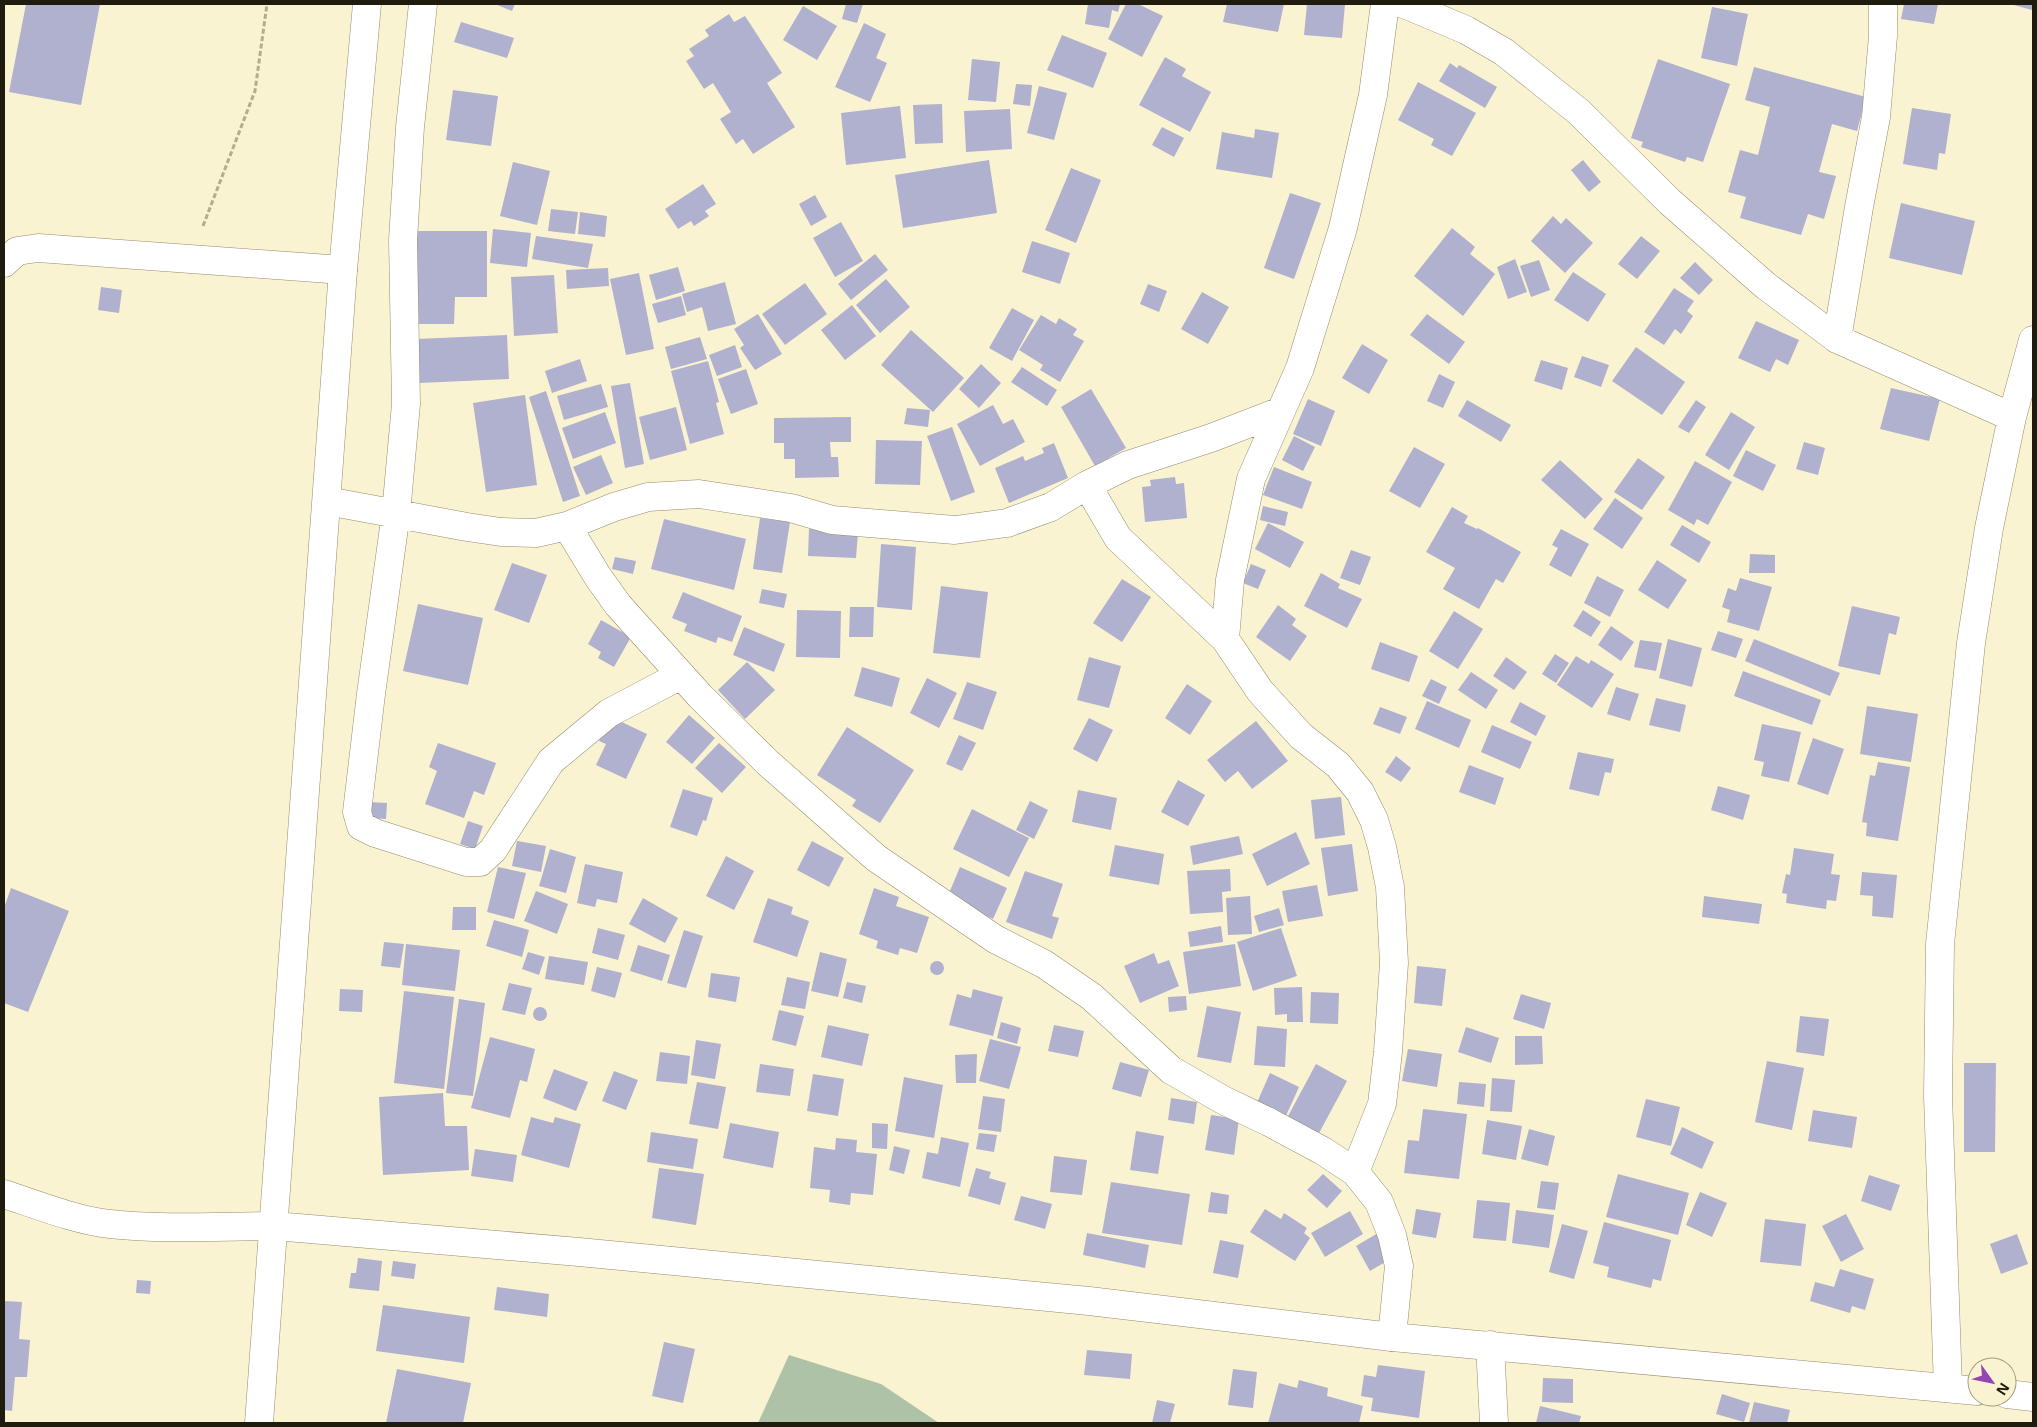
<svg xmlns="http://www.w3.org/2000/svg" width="2037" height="1427" font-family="'Noto Sans',sans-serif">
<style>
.forest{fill:#adc2a7}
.building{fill:#b0b0cf}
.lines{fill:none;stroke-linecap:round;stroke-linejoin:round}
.street-casing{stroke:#938c6d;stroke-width:29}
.secondary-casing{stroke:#938c6d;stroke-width:29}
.path{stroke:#b2ac91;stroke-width:3;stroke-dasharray:5 2.5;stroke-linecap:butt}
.street{stroke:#fff;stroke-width:28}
.secondary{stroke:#fff;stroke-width:28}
</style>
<rect width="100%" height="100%" fill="#faf3d1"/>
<!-- forest -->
<path class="forest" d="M789,1355L881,1384L939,1423H758Z"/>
<!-- building -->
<path class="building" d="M26,4H100L81,105L9,92Z
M495,4H515L512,11Z
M846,4H863L857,23L842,19Z
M1088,4H1120L1118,12L1112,10L1109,28L1085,24Z
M1126,4H1138L1163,16L1142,57L1108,39Z
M1227,4H1284L1278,32L1223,22Z
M1307,4H1345L1342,38L1304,35Z
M1904,4H1938L1934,24L1901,19Z
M2010,4H2033L2032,10Z
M803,6L837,26L817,60L783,40Z
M1712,7L1748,14L1737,66L1701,58Z
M729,14L734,22L745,16L782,73L767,83L795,127L753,154L743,139L736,144L720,119L731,112L713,83L704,89L686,61L694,56L689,49L709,36L705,30Z
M461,22L514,38L507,58L454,42Z
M864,23L886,34L876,58L887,63L870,102L835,87Z
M1062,35L1107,53L1093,88L1047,70Z
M1165,57L1186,69L1182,76L1211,92L1190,132L1139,105Z
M972,59L1000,62L996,102L968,100Z
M1658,59L1730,84L1703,162L1687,157L1685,162L1641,147L1643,142L1631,138Z
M1450,63L1457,68L1459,65L1497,87L1485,108L1439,81Z
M1754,67L1866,97L1857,131L1832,124L1819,172L1836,176L1824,219L1808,214L1801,235L1740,218L1746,197L1728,192L1740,150L1758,155L1770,107L1745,100Z
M1418,82L1476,113L1452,156L1431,145L1434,139L1398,120Z
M1016,84L1032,85L1030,106L1013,104Z
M1039,86L1067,93L1054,140L1027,133Z
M453,90L498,96L491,146L446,140Z
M942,104L943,143L915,144L913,105Z
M900,106L906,158L846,165L841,113Z
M1912,108L1951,114L1945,154L1939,153L1937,170L1903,164Z
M1010,109L1012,149L966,152L964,111Z
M1162,127L1184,138L1174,157L1152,145Z
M1255,129L1279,133L1272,178L1216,169L1222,132L1254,138Z
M989,160L997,213L903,228L895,175Z
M1583,160L1601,182L1589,192L1571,170Z
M513,162L550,171L537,225L500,216Z
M1071,168L1101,180L1076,243L1045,230Z
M703,184L716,204L705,211L709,216L694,226L691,221L678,229L665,209Z
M1290,193L1321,203L1294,279L1264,268Z
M815,195L827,217L811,226L799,204Z
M1901,203L1975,221L1962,275L1889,258Z
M551,209L578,212L575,234L548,231Z
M580,212L607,216L605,237L578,234Z
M1553,216L1561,224L1566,218L1593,243L1565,273L1531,241Z
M841,222L863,261L835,277L813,238Z
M1452,228L1475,247L1470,254L1495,274L1463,316L1414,276Z
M493,229L531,233L527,267L490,263Z
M413,231H487V297H455L454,324H412Z
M536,236L593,244L588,268L532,259Z
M1641,236L1660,251L1637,279L1618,264Z
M1032,241L1070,253L1060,284L1022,272Z
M875,254L888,270L851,300L838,284Z
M1515,259L1527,292L1508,299L1497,267Z
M1539,260L1550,290L1531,297L1520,266Z
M1695,262L1713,280L1699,295L1680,278Z
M678,267L685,291L656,300L649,275Z
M608,268L609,286L567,289L566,270Z
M1573,272L1606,294L1588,322L1554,300Z
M639,273L654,349L626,355L610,279Z
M554,275L558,333L514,336L511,277Z
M886,279L910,307L880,333L856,305Z
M725,282L736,324L708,331L702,307L687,312L682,294Z
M805,283L827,314L785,345L762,314Z
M1148,284L1167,291L1159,312L1140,304Z
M101,287L122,290L119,313L98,310Z
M1674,288L1694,301L1687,311L1693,316L1681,334L1675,329L1664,345L1644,332Z
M1202,292L1229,307L1208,344L1181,329Z
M681,296L686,315L658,323L652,304Z
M852,305L876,336L845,360L821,330Z
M1012,308L1034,320L1012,361L989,348Z
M758,314L782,354L755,370L740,348L744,345L734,329Z
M1427,314L1465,342L1449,364L1410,335Z
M1041,315L1056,324L1059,318L1077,329L1073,335L1084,341L1060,382L1040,370L1043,365L1019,350Z
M1756,321L1799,340L1788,365L1776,359L1770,372L1738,358Z
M911,330L964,378L933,412L881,365Z
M507,335L509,379L419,383L417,339Z
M700,337L707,359L671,369L665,347Z
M1362,344L1388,360L1369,394L1342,378Z
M735,345L742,367L717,376L709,355Z
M1636,347L1685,382L1662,415L1612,381Z
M1582,356L1609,365L1601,387L1574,377Z
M580,359L587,381L552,393L545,371Z
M1541,360L1568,368L1562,390L1534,381Z
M708,361L719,402L716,403L724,434L690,444L671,371Z
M981,364L1001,383L979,408L959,389Z
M1022,367L1057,390L1047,406L1011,382Z
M746,369L758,404L731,414L718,379Z
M1439,374L1455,382L1443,408L1427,401Z
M630,383L644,464L625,468L611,386Z
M601,384L608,407L564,420L557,396Z
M1891,388L1940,399L1929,441L1880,429Z
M1091,389L1126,448L1095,466L1061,407Z
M546,391L580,496L563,502L529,397Z
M525,395L537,485L486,492L473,403Z
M1308,399L1335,411L1321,446L1293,434Z
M1467,400L1511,425L1501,442L1458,416Z
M1696,400L1706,407L1689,433L1678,427Z
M993,405L1003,424L1013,419L1025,442L980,466L957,424Z
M676,407L687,450L650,460L639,417Z
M907,408L930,410L928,427L904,424Z
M605,412L616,443L573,459L562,428Z
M1731,412L1755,427L1729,470L1705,455Z
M851,417V442H830L831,457H838L839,477L795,478V459H784V443H774V418Z
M952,427L975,492L951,501L927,436Z
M1294,436L1315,447L1303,471L1282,460Z
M876,440L922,441L920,485L875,484Z
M1804,442L1825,448L1818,475L1796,469Z
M1054,443L1068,478L1009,503L995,468L1023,456L1025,461L1044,453L1042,448Z
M1414,447L1445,464L1420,508L1389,491Z
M1746,450L1776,465L1763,491L1733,476Z
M601,455L613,483L586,495L573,467Z
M1638,458L1665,477L1642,510L1614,492Z
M1560,460L1603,499L1585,519L1541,480Z
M1695,461L1732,482L1708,525L1697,519L1694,525L1668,510Z
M1274,467L1312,482L1302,509L1263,495Z
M1175,477L1176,484L1184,483L1187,518L1145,522L1142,487L1151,486L1150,480Z
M1615,498L1643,518L1622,549L1593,529Z
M1263,506L1288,512L1285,526L1260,520Z
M1452,507L1468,516L1464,523L1477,529L1478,528L1521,552L1503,583L1496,579L1479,609L1443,589L1455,568L1426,552Z
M760,518L790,522L782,573L753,569Z
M664,519L746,539L734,590L651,569Z
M1268,523L1304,542L1290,568L1255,549Z
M1682,525L1711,542L1699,563L1670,545Z
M809,529L858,532L856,558L808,556Z
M1561,529L1589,544L1571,577L1549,565L1558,548L1552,545Z
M881,544L916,547L912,610L877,607Z
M1351,550L1371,557L1360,585L1340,578Z
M1750,554L1775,555V573H1749Z
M615,557L636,561L633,574L612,569Z
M1657,560L1687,580L1668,609L1638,590Z
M512,563L547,575L529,623L494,610Z
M1251,564L1266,570L1258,589L1243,583Z
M1321,573L1340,584L1338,588L1362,599L1347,628L1304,606Z
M1597,576L1624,590L1610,617L1584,603Z
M1740,578L1772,587L1759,631L1727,622L1730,610L1722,607L1728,588L1736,591Z
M1122,579L1151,597L1122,642L1093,623Z
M941,586L988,592L980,658L933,653Z
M762,589L787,594L784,608L759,603Z
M683,592L742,616L732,642L718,637L716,643L684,631L687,624L672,618Z
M418,604L483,618L468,685L403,671Z
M1278,605L1296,619L1292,625L1307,636L1290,661L1256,637Z
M1852,606L1900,617L1896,635L1889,633L1880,675L1838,666Z
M850,607H874L873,637H849Z
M797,610L841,611L840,658L796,657Z
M1583,610L1601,622L1591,637L1573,626Z
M1454,611L1483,629L1458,669L1429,651Z
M601,620L631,637L614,667L598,658L601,652L588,644Z
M1611,626L1634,642L1621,661L1598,645Z
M744,627L785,644L774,672L733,655Z
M1718,631L1743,639L1736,658L1711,650Z
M1668,639L1702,648L1692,687L1659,678Z
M1754,639L1840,673L1830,696L1745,661Z
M1640,640L1662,643L1656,671L1634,667Z
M1380,642L1418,656L1409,682L1371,669Z
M1555,654L1569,663L1556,683L1542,674Z
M1576,656L1589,664L1591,660L1614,674L1592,708L1557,685Z
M1089,657L1121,666L1109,708L1077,700Z
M1506,657L1527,672L1514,690L1493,676Z
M747,662L775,690L745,719L718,690Z
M862,667L900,678L892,707L854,696Z
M1743,671L1821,700L1812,725L1734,696Z
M1471,672L1498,690L1486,709L1458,690Z
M927,678L957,693L939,728L910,713Z
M1431,679L1447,687L1439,704L1422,696Z
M967,682L997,692L983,730L953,719Z
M1187,684L1212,701L1190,735L1165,718Z
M1616,687L1639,694L1630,721L1607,714Z
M1656,698L1686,705L1680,732L1649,725Z
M1427,701L1471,720L1459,748L1415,729Z
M1520,702L1546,716L1536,736L1510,722Z
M1867,706L1918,714L1911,762L1860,754Z
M1380,707L1407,717L1400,734L1373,724Z
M689,715L715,738L692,764L666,742Z
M611,717L647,734L626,779L596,765L606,744L599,741Z
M1089,718L1113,730L1097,762L1073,749Z
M1256,721L1288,761L1252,789L1238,771L1225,782L1207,760Z
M1762,724L1801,732L1789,782L1761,776L1764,762L1754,760Z
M1492,725L1532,742L1520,769L1481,752Z
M847,727L914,770L880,823L852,806L856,800L817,775Z
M959,735L976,743L962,771L946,764Z
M1813,738L1844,749L1828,795L1797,784Z
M438,743L496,763L484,795L474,791L464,818L425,804L437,771L429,767Z
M719,743L746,767L722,793L695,768Z
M1578,752L1614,759L1611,773L1605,772L1599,796L1569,789Z
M1396,756L1411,768L1401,782L1385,772Z
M1878,762L1910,767L1898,841L1866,836L1867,823L1862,822L1870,775L1875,776Z
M1469,765L1504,778L1495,805L1459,792Z
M1178,780L1205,795L1188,826L1161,812Z
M1718,786L1750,795L1743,820L1711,810Z
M683,789L713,798L706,821L703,820L697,836L670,827Z
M1078,790L1117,798L1111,830L1072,822Z
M1341,797L1345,835L1315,839L1311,800Z
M1030,801L1048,810L1034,839L1016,830Z
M368,802L387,803L386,819L367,818Z
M972,809L1029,838L1009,877L953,849Z
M468,821L483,826L475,849L460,844Z
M1296,832L1310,864L1267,886L1252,854Z
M1239,836L1243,854L1193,865L1190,846Z
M517,841L546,846L541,872L512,866Z
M812,841L844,858L829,887L797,870Z
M1352,844L1358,891L1328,896L1321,848Z
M1115,845L1164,854L1159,885L1109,876Z
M1794,848L1834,854L1831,874L1840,875L1836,901L1827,900L1826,909L1786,903L1787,894L1782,893L1786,874L1790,875Z
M550,849L576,857L566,893L539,886Z
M726,856L754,871L734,910L706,896Z
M585,864L623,872L617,903L597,899L595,907L577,903Z
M498,867L526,873L514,919L487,912Z
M960,867L1007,888L993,919L947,898Z
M1230,869L1231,891L1222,892L1223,912L1190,914L1187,871Z
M1025,871L1063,884L1052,916L1059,918L1052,939L1006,922Z
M1862,872L1897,875L1893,918L1872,916L1873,896L1860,895Z
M1317,885L1323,916L1288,922L1282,891Z
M11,888L69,911L28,1012L4,1003V908Z
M874,888L899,897L896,906L929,917L917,953L900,948L898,955L876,948L878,941L859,934Z
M536,891L568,904L557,934L524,921Z
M1250,896L1252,934L1228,935L1226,898Z
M1704,896L1762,904L1759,924L1702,917Z
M643,898L678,918L665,943L629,924Z
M768,898L793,907L791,914L809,921L797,957L753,942Z
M453,907H476V930H452Z
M1279,908L1284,925L1259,932L1254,916Z
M494,920L529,930L522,957L486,946Z
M1221,926L1223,942L1190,947L1188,932Z
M598,928L625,935L618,960L592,953Z
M1281,928L1297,976L1253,991L1237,942Z
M684,930L703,936L686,988L667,983Z
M384,942L404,944L400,968L381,966Z
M406,944L460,950L455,991L402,985Z
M1235,944L1241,986L1189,994L1183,952Z
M638,945L670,955L662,981L630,971Z
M528,952L545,957L539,975L522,969Z
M820,952L847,959L838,997L811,991Z
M1154,953L1158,964L1169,960L1179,986L1140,1003L1124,966Z
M549,956L588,962L584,985L545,979Z
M930 968a7 7 0 1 1 14 0a7 7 0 1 1-14 0Z
M1417,966L1446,969L1442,1006L1414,1003Z
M597,967L622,973L615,998L591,991Z
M711,973L740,977L736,1002L708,997Z
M787,977L810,982L805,1009L781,1005Z
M847,982L866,986L862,1003L843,998Z
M509,983L532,988L525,1015L502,1010Z
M1302,987L1303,1022H1287V1014L1275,1015L1274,988Z
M340,989L363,990L362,1012L339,1011Z
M973,989L1003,997L993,1036L949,1025L957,994L971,998Z
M404,991L454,997L444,1089L394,1083Z
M1311,992L1339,993L1338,1024L1310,1023Z
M1521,994L1551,1003L1544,1029L1513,1019Z
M1186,996L1187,1010L1169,1012L1168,997Z
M459,999L485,1003L473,1096L446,1093Z
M1207,1006L1241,1012L1231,1063L1197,1057Z
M533 1014a7 7 0 1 1 14 0a7 7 0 1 1-14 0Z
M779,1010L804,1016L796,1046L772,1040Z
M1800,1016L1829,1019L1824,1056L1796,1052Z
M1001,1022L1021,1028L1017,1044L997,1038Z
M828,1025L869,1034L862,1066L821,1057Z
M1054,1025L1084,1031L1078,1057L1048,1051Z
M1257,1026L1287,1029L1285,1067L1254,1065Z
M1466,1027L1499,1038L1491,1063L1458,1052Z
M1515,1036H1542L1543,1064L1515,1065Z
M490,1037L535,1049L527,1082L520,1080L510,1118L471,1108Z
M990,1039L1021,1047L1009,1089L979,1081Z
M696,1040L721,1044L715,1079L691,1075Z
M1408,1049L1442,1054L1437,1087L1402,1081Z
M660,1052L690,1056L687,1084L656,1081Z
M977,1054L976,1083H956L955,1055Z
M1767,1061L1804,1068L1792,1130L1755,1122Z
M1120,1062L1149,1070L1141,1097L1112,1089Z
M1964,1063H1996L1995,1152H1964Z
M760,1064L794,1069L790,1096L756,1092Z
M1316,1064L1347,1081L1318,1135L1287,1118Z
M554,1069L588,1082L576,1111L543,1098Z
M614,1071L638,1080L626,1110L602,1101Z
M1270,1073L1299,1087L1285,1118L1256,1105Z
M813,1074L844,1079L838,1116L807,1111Z
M904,1077L943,1085L934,1138L895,1131Z
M1492,1078L1515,1080L1512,1112L1490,1111Z
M697,1082L726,1087L718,1129L689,1124Z
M1459,1082L1486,1084L1484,1107L1457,1104Z
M443,1093L445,1126H467L469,1170L383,1175L379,1097Z
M983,1096L1005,1099L1001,1132L978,1129Z
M1171,1098L1197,1102L1194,1124L1168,1120Z
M1646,1099L1680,1107L1671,1146L1636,1137Z
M1423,1109L1467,1114L1459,1179L1404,1173L1408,1140L1419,1141Z
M1813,1110L1857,1117L1852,1148L1808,1141Z
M1211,1115L1239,1119L1234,1155L1205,1150Z
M531,1117L553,1123L555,1117L581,1124L569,1168L521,1155Z
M1487,1120L1522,1126L1516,1160L1482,1154Z
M730,1123L779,1132L773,1168L723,1158Z
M872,1123L888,1124L887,1149L872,1148Z
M1682,1127L1714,1142L1702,1169L1670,1154Z
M1529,1129L1555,1136L1548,1166L1521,1159Z
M1136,1131L1164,1136L1158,1174L1130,1170Z
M651,1132L698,1139L693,1169L647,1162Z
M979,1133L997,1135L994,1152L976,1149Z
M941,1137L969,1143L960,1187L922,1178L927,1152L938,1154Z
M836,1138L857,1140L856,1152L877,1154L873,1195L851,1193L850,1205L829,1202L830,1190L810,1188L814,1147L835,1150Z
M894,1146L910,1150L904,1174L889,1170Z
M475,1149L517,1155L513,1182L471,1176Z
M1054,1156L1087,1160L1082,1195L1050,1192Z
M659,1168L704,1174L696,1225L652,1218Z
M976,1168L991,1172L989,1178L1006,1183L1000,1205L968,1196Z
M1323,1174L1342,1191L1327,1208L1307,1190Z
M1618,1174L1689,1193L1678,1235L1606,1217Z
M1869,1175L1900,1185L1891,1211L1861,1201Z
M1541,1181L1559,1183L1555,1210L1537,1208Z
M1111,1182L1190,1194L1182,1245L1102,1233Z
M1211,1192L1229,1195L1227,1214L1208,1212Z
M1700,1192L1727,1203L1712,1237L1686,1225Z
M1021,1196L1052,1204L1045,1229L1014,1220Z
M1477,1200L1510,1203L1506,1241L1473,1238Z
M1265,1209L1281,1219L1284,1213L1307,1228L1304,1233L1310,1238L1295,1261L1250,1232Z
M1416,1209L1441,1213L1436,1238L1412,1234Z
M1516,1210L1554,1215L1549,1248L1512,1243Z
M1350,1211L1363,1234L1325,1257L1311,1233Z
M1846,1214L1864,1249L1841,1262L1822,1226Z
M1765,1219L1806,1224L1801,1266L1760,1262Z
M1604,1222L1671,1240L1661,1281L1653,1279L1651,1288L1607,1277L1609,1267L1593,1263Z
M1562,1224L1588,1231L1574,1279L1549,1272Z
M1087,1233L1149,1245L1145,1268L1083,1255Z
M1378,1233L1392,1258L1370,1271L1356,1246Z
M2017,1234L2028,1264L2001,1274L1990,1244Z
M1220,1240L1244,1245L1238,1278L1213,1273Z
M358,1258L382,1261L379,1291L349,1288L351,1273H356Z
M393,1261L416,1264L414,1279L391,1276Z
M1840,1269L1874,1279L1865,1310L1852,1306L1850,1313L1810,1301L1815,1282L1834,1287Z
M137,1280L151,1281L150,1294L136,1293Z
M497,1287L549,1294L547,1317L494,1310Z
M4,1301L22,1302L19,1339L30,1340L27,1377H15L12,1411L4,1410Z
M383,1305L470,1317L464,1363L376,1351Z
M664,1342L695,1349L683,1403L652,1396Z
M1087,1350L1132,1354L1130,1379L1084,1375Z
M1378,1365L1425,1371L1419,1418L1371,1411L1373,1398L1361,1396L1364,1375L1376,1377Z
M397,1369L471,1383L463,1423H386Z
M1233,1369L1257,1372L1253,1408L1228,1405Z
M1543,1378L1573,1379V1403L1542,1402Z
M1299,1380L1328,1388L1327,1396L1363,1406L1359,1423H1268L1279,1383L1297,1388Z
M1722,1394L1750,1403L1744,1422L1716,1414Z
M1157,1400L1175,1404L1170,1423H1152Z
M1754,1402L1790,1410L1787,1423H1749Z
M1540,1406L1581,1416L1579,1423H1536Z"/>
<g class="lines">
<defs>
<path id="street" d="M423,4L410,127L403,240L406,404L396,513L371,694L357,812L361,826L375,833L466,862H480L493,850L551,761L609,713L681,675
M1404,4L1466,30L1504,52L1579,112L1670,202L1766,286L1837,339L2012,417
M4,263L17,251L38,248L343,270
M1837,339L1859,207L1876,117L1883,36V4
M1087,485L1118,538L1225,639
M327,501L467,527L501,532L536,533L567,526L614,507L648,497L699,494L791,508L832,520L955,530L1007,523L1051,507L1087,485L1128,465L1211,438L1281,411
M567,526L598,577L618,605L700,696L768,763L876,858L995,939L1044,964L1092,997L1171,1070L1223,1100L1269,1122L1323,1151L1355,1172L1379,1202L1392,1235L1399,1266L1392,1337
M1355,1172L1382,1104L1388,1052L1394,963L1390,887L1382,847L1374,820L1360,792L1338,765L1301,736L1260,691L1225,639L1230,580L1251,479L1300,368L1343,228L1373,95L1385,4
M4,1194C35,1204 78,1221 110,1224C165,1230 220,1226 275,1226
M1490,1345L1494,1423
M1948,1388L1938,1096L1940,944L1971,643L1989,528L2012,417L2033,340"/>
<path id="secondary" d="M275,1226L579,1252L1089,1301L1392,1337L1977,1391
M2007,1394L2033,1397
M259,1423L343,270L367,4"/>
</defs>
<!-- street casing -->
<use href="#street" class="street-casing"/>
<!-- secondary casing -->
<use href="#secondary" class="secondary-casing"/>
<!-- path -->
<path class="path" d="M203,226L255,91L267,4"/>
<!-- street -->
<use href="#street" class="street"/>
<!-- secondary -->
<use href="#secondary" class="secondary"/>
</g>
<!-- border -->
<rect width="2037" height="1427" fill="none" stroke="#1f1c0f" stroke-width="10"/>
<!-- north arrow -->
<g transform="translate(1992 1382) rotate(123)"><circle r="24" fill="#faf3d1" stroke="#a29d83"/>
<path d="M0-4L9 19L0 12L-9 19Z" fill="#9544b3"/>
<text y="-8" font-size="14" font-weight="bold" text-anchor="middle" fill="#1f1c0f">N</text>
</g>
</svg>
